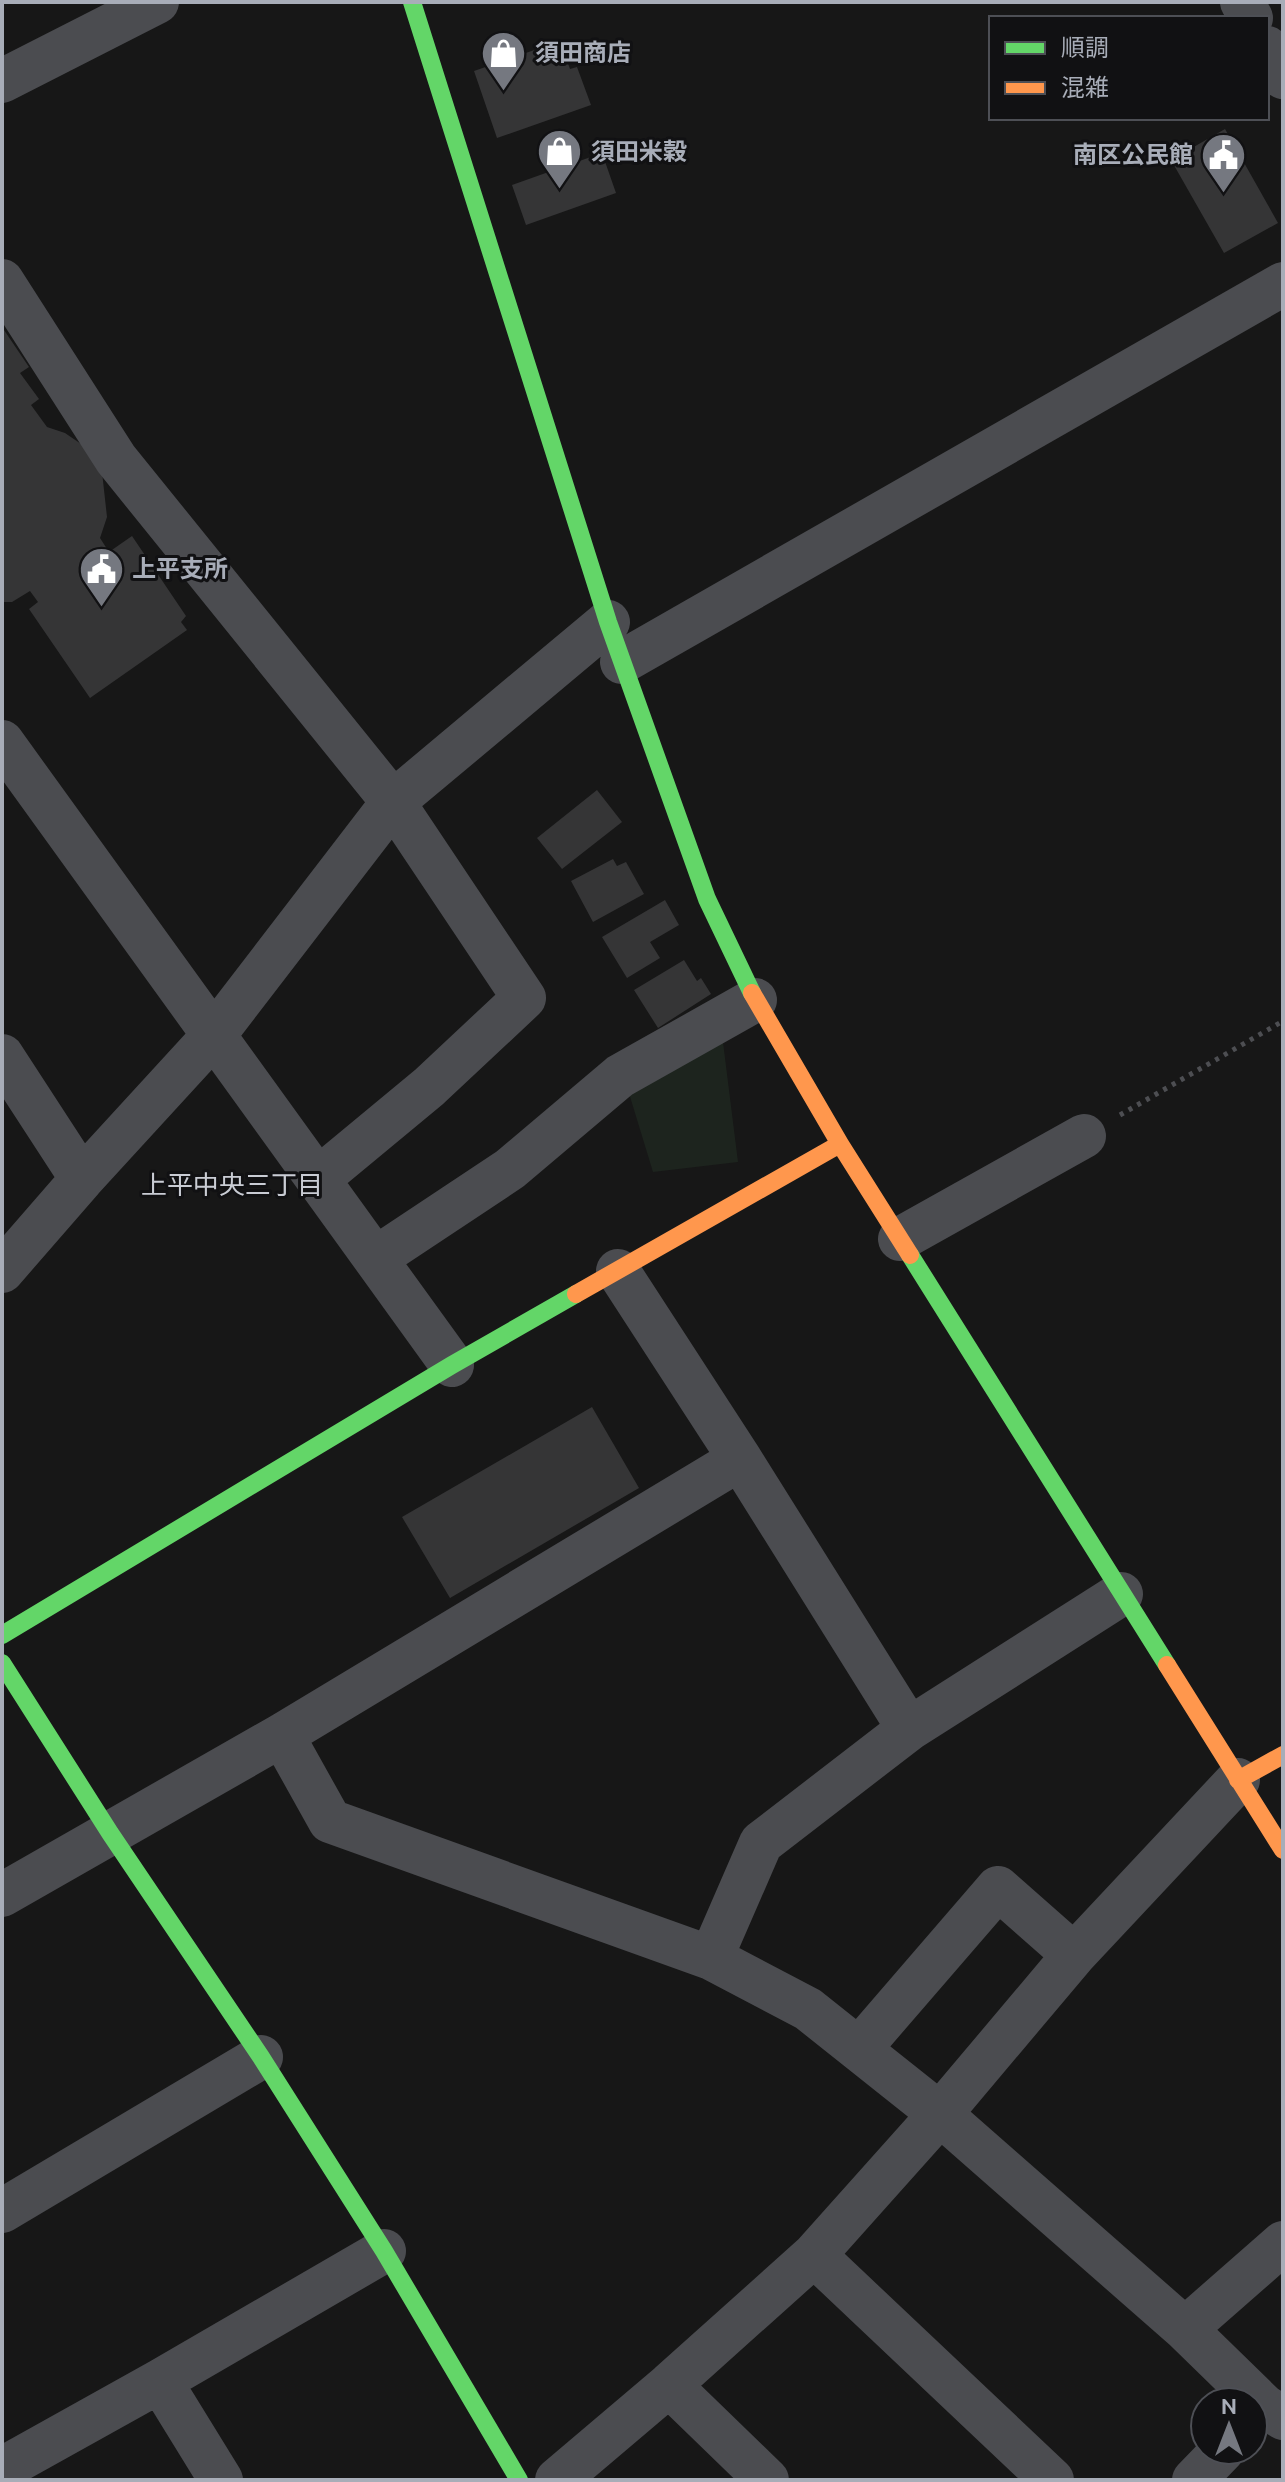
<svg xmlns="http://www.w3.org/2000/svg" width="1285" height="2482" font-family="Ubuntu,'Noto Sans JP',sans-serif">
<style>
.green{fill:#1d241e}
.building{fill:#353536}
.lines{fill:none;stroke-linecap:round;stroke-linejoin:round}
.path{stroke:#4d4e52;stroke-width:5;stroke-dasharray:4 6;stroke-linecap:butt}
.street{stroke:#4b4c50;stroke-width:44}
.fast{stroke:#63d668;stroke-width:18}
.slow{stroke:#ff974d;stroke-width:18}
.labels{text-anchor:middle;stroke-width:6;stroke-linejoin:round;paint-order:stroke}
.poi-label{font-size:24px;font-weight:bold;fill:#a8adb8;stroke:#111113;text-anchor:start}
.neighbourhood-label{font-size:26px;fill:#c9ccd4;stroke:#111113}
</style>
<rect width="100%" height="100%" fill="#171717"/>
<!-- green -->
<path class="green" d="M722,1034L738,1162L653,1172L628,1090Z"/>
<!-- building -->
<path class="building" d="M560,41L570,69L577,67L591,105L497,138L474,71Z
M1225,129L1278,223L1224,253L1171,160Z
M602,153L616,193L526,225L512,185Z
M2,327L29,367L20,373L39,399L31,405L47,427L65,433L87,448L102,472L107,517L100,538L109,552L132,536L186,616L181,622L187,630L90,698L29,609L38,602L30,591L12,602H2Z
M597,790L622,822L562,869L537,838Z
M613,859L617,866L626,862L644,894L593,922L571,881Z
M665,900L679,925L650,942L660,958L627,978L602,937Z
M684,960L697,981L701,978L711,994L658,1028L634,990Z
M592,1407L639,1488L450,1598L402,1517Z"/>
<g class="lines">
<!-- path -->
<path class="path" d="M1120,1115L1283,1021"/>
<!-- street -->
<path class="street" d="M1242,2L1251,18
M1267,48L1283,77
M2,81L157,2
M2,281L116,459L393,802L524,998L429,1087L318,1179
M622,662L1283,284
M2,742L452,1365
M2,1056L82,1179
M900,1239L1084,1136
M376,1258L510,1169L620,1076L755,1000
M2,1271L82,1179L214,1035L393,802L608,622
M618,1271L740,1459L909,1729
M282,1735L330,1821L711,1958L808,2009L940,2114L1185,2329L1264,2406L1283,2418
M2,1895L282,1735L740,1459
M711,1958L761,1843L909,1729L1121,1594
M859,2049L998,1888L1074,1955
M2,2211L261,2057
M814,2255L1052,2480
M1185,2329L1283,2243
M160,2381L221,2480
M669,2385L767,2480
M2,2469L160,2381L384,2251
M557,2480L669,2385L814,2255L940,2114L1074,1955L1238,1780
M1194,2480L1223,2450"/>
<!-- fast -->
<path class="fast" d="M412,2L608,622L707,899L752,993
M910,1255L1167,1665
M2,1635L452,1365L576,1294
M2,1663L110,1833L261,2057L384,2251L519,2480"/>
<!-- slow -->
<path class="slow" d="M752,993L840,1144L910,1255
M576,1294L840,1144
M1167,1665L1283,1850
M1238,1780L1283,1755"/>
</g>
<!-- icons -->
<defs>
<symbol id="shop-pin" viewBox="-11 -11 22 30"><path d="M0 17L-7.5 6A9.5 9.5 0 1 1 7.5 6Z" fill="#757880" stroke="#111113"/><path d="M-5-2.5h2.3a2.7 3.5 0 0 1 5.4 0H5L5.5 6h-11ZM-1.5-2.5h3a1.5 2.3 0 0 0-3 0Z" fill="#fff"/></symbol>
<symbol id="civic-pin" viewBox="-11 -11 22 30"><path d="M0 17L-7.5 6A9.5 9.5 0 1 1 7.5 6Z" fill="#757880" stroke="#111113"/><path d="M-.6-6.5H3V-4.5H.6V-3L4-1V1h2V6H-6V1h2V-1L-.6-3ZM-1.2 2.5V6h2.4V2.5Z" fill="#fff"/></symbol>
</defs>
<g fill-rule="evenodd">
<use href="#shop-pin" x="478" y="28" width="51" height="69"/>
<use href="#shop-pin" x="534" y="126" width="51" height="69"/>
<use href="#civic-pin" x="1198" y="130" width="51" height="69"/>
<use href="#civic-pin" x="76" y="544" width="51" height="69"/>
</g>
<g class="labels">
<!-- poi labels -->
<g class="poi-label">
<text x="535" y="61">須田商店</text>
<text x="591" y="160">須田米穀</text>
<text x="1193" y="163" text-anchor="end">南区公民館</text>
<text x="132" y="577">上平支所</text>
</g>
<!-- neighbourhood labels -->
<g class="neighbourhood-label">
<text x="232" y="1194">上平中央三丁目</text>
</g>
</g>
<!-- border -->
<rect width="1285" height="2482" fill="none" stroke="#a8adb8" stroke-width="8"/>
<!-- legend -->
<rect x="989" y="16" width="280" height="104" fill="#111113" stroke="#4d4f55" stroke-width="2"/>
<rect x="1005" y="42" width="40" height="12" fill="#63d668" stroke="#4d4f55" stroke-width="2"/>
<text x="1061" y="56" font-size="24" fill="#a8adb8">順調</text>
<rect x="1005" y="82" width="40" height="12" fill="#ff974d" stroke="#4d4f55" stroke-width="2"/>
<text x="1061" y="96" font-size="24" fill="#a8adb8">混雑</text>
<!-- north arrow -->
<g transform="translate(1229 2426)"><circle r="38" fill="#111113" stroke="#4d4f55" stroke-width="2"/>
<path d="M0-6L14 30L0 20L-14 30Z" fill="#757880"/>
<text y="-12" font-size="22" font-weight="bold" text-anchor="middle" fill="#a8adb8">N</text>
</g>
</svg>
